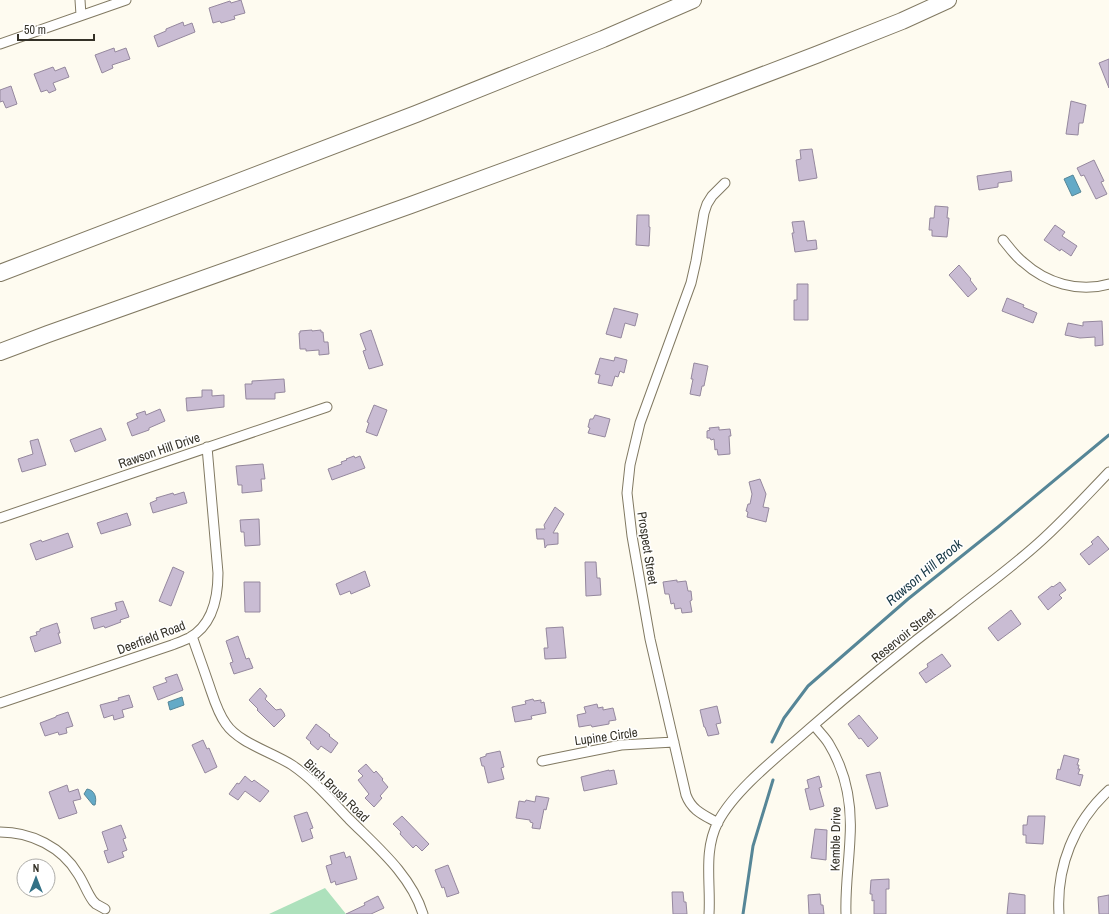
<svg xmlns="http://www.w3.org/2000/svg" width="1109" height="914" font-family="'Archivo Narrow',sans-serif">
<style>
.green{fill:#ade1bc}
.water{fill:#64aac7;stroke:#568697}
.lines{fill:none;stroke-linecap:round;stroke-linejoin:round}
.stream{stroke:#568697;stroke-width:3}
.building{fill:#c9bcd3;stroke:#95889e}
.minor-casing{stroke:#817962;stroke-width:11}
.motorway-casing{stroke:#817962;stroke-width:18}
.minor{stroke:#fff;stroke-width:9}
.motorway{stroke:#fff;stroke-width:16}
.labels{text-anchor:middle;stroke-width:3;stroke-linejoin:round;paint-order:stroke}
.street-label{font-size:13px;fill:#343127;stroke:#fff}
.water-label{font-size:14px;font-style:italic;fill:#163744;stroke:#fff}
</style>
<rect width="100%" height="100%" fill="#fefbf0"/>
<!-- green -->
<path class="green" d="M325,888L346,914H269Z"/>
<!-- water -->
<path class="water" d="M1073,175L1081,192L1072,196L1064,179Z
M182,697L184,705L170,710L168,702Z
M87,789C95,790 97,798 95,805H93L84,794Z"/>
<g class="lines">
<!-- stream -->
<path class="stream" d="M772,742L784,718L808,686L908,599L998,527L1109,435
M743,914L753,846L773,780"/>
</g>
<!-- building -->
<path class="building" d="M241,0L245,13L234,16L235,19L221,23L220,21L213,23L209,8L230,1L231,3Z
M183,22L184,26L192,23L195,32L158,47L154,36L166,31V29Z
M114,48L115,52L126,48L130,59L112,65L113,68L102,73L95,55Z
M1109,59V88L1099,63Z
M53,67L55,71L65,67L69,77L53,83L56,90L49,93L47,90L41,92L34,74Z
M11,86L17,104L6,108L3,101L0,102V90Z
M1071,101L1086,105L1083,123H1079L1078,135L1066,134Z
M812,149L817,178L799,181L796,160L801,159L800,150Z
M1094,160L1104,181L1101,182L1107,194L1096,199L1084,175L1081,176L1077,168Z
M1011,171L1012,181L998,183V187L979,190L977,176Z
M935,206L948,207L947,218H949L947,237L932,236V230H929L930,218H934Z
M637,215H649V227H650L649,246L636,245Z
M804,221L807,241L816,240L817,249L795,252L792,233H794L792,222Z
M1055,225L1065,232L1062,236L1077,246L1071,256L1061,249L1060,251L1044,240Z
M959,265L971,279L970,280L977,289L968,297L949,275Z
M797,284H808V320H794V300H797Z
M1007,298L1024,305L1023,307L1037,313L1033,323L1002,311Z
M614,308L638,314L635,326L625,323L621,338L606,334Z
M1102,321L1103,345L1095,346V337L1080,338L1065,335L1068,323L1083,326V322Z
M312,330V331L321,330V332H323L324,342H328L329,354L319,355V350L306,351V349H300L299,333H300V331Z
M371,330L383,365L369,369L363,351L366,350L360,334Z
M615,357L627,360L624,373L620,371L618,377L615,376L612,386L598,383L600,375L595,374L600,358L614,361Z
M694,363L708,366L704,386H702L700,396L690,394L693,379H691Z
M284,379L285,392L275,393V399H246L245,384H252V381Z
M202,390H212V396L224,395V407L187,411L186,398L202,397Z
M374,405L387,410L377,436L366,432L369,423L367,422Z
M160,409L165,421L149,428V430L132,436L127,423L138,418L136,414L145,411L146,415Z
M595,415L610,419L605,437L588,433L590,428L588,427L590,419H593Z
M719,427V430L730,429L731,436H729L730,454L718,455L717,449L715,450L714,439L711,440L710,438H707V431L710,430L709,428Z
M101,428L106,440L75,452L70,440Z
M38,439L46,465L22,472L18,459L33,454L30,441Z
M354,456L355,458L360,456L365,468L332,480L328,469L342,464L341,462L347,460L346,459Z
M263,464L265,479H261L262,491L242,493V485H238L236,466Z
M760,479L766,494L763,507L769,508L766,522L747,517L748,512L746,511L748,504H750L752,494L749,482Z
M184,492L187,503L153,513L150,503L157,500L156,498L173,493L174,495Z
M555,507L564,514L553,533H558V544L547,545L545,548L544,539H537L536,529H545L544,525Z
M127,513L131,525L101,534L97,523Z
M259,519L260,545L245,546L244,532H241L240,520Z
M68,533L73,547L36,560L30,544L41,540L42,542Z
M1098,536L1109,549L1089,565L1080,554L1093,544L1091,542Z
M585,562H596L597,578H600L601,595L586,596Z
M173,567L184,572L171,606L159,601Z
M365,571L370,586L351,594L350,591L340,595L336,584Z
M677,580V582L686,581L688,591H691L692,600L690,601L692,612L682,613L681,608L675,609L674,603L671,604L669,594H665L663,582Z
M244,582H260V612H245Z
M1060,582L1066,590L1059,595L1062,598L1048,610L1038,597L1052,586L1053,587Z
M123,601L129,617L120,620L121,622L105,628L104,626L94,629L91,618L117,610L115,603Z
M1011,610L1021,624L998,641L988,628Z
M57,623L60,633H58L61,643L35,652L30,637L37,635L36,632L40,631V629Z
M563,627L566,658L545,659L544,648H548L546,628Z
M238,636L246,659L249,658L253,668L234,674L230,663L233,662L226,641Z
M942,654L951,666L926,683L919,673L928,667L927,664Z
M177,674L183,690L158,700L153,687L167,682L165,678Z
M260,688L267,696L265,699L276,710L281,709L284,713L285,716L274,727L257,710L258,709L249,700Z
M129,695L133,707L122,710L124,717L114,720L113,715L104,718L100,705L119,700L118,698Z
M533,699L534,701L541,700V703L544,702L546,713L531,716L532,719L515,722L512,707L526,704L525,701Z
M597,704L598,708L603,707V710L613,708L616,720L609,721V724L592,727L591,725L579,727L577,715L586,713L584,707Z
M717,706L721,723L716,724L719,734L708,736L705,727H704L700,710Z
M68,712L73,726L66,728L67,733L59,735L58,732L45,736L40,723L56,717V716Z
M859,715L878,738L868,747L861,738L859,739L848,724Z
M316,724L330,735L329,736L338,743L331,753L321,746L318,750L310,743L311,742L306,738Z
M203,740L207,749L209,748L217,767L205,773L192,745Z
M500,751L504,767L501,768L504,779L488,783L484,766H482L480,758L486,756V754Z
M1064,755L1079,759L1077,765H1079L1078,769H1080L1078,774L1083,775L1080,786L1056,779L1058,769L1060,770Z
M366,764L374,773L376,771L383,779L382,780L388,787L380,796L382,798L374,807L365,798L369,794L358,780L363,776L358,771Z
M609,770V771L614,770L617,784L584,791L581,777Z
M880,772L888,806L876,809L866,775Z
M245,776L252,782L254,780L269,791L260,802L245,791L238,800L229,794L237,783L239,784Z
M819,776L822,787L819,788L824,806L810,810L805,789L809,788L807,780Z
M67,785L69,792L78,789L81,799L73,801L77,813L59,819L49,792Z
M536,796L549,798L546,810L544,809L540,829L532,828L533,823L530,822V820L516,818L519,801L525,802L526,800L535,802Z
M307,812L313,828L310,829L313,838L302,842L294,816Z
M402,816L429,844L422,851L416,845L413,848L400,834L401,832L393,824Z
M1028,816H1045L1043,844L1026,843V835H1023V825H1027Z
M121,825L126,838L123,839L127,850L122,852L124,857L108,863L104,851L108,850L102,832Z
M815,829L827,830L826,860L811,858Z
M344,852L346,858L350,856L357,879L336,885L335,881L331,883L326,866L332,864L330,856Z
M448,865L459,893L447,897L444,887L442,888L435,870Z
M889,879V889H886V914H874V900L872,901V894H870L871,880Z
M672,892H683L684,902H686L687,914H673Z
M1009,893L1025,895V914H1007Z
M820,894L821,905H823L824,914H809L808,895Z
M1109,895V914H1099L1098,897Z
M378,896L384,908L371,914H346L365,905L364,903Z"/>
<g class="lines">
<defs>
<path id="minor" d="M80,0L81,15
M0,44L126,0
M1003,240C1009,247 1015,256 1023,262C1046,283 1079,293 1109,284
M0,518L327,407
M192,636C197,651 203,667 208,682C213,696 217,712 226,724C239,743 272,752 292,765C314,780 331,800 349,819C377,847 411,875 423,914
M0,703L172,645C177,643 183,641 189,638C213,625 218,597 218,573L207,447
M814,725C819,732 825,737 829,744C846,772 852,806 850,838C849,863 845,889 846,914
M542,761L621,745L674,742
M718,823C704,815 692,811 686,795L650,639L632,536L627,493L630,465L640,423L691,283L696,261L704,213L707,204L712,196L725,183
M0,832C31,832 62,847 78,874C84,883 87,893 93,901L96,904L105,909
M709,914C711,883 703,851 718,822C735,789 781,754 809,729C856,688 904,649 954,611C984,587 1015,565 1043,539C1066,518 1087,495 1109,472
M1059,914C1056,867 1074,822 1109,790"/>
<path id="motorway" d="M0,273L416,114L603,39L693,0
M0,352L48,334L411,205L687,104L816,55L902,21L948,0"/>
</defs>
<!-- minor casing -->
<use href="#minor" class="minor-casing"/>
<!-- motorway casing -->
<use href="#motorway" class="motorway-casing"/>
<!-- minor -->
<use href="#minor" class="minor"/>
<!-- motorway -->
<use href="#motorway" class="motorway"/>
</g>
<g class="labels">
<!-- street labels -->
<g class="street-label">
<text transform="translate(159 450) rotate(-19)" y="5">Rawson Hill Drive</text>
<text transform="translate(648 548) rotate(81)" y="5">Prospect Street</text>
<text transform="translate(903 635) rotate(-39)" y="5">Reservoir Street</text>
<text transform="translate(151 637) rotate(-21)" y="5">Deerfield Road</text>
<text transform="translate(606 736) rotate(-8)" y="5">Lupine Circle</text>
<text transform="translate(337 790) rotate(44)" y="5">Birch Brush Road</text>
<text transform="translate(835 839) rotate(-89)" y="5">Kemble Drive</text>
</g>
<!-- water labels -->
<g class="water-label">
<text transform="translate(924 572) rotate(-40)" y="5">Rawson Hill Brook</text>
</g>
</g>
<!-- north arrow -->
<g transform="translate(36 878)"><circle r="19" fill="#ffffff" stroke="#aeada9"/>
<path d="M0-3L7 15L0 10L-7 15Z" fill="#337186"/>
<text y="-6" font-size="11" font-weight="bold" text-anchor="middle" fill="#343127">N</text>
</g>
<!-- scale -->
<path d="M18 34v6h76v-6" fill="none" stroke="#343127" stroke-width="2"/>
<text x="24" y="34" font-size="12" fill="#343127" stroke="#ffffff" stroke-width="3" paint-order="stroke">50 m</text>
</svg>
